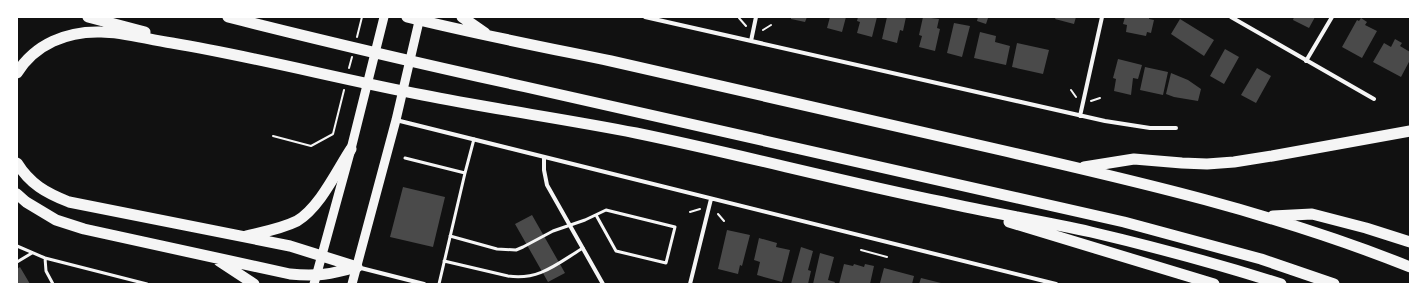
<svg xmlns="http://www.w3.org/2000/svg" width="1427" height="301" font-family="'PT Sans Narrow',sans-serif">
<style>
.building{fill:#4a4a4a}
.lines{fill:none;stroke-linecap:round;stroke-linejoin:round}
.path{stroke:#f5f5f5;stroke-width:2}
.service{stroke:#f5f5f5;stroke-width:3}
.minor{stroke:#f5f5f5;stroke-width:4}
.primary{stroke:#f5f5f5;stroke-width:9}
.motorway{stroke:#f5f5f5;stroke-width:11}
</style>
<rect width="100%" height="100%" fill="#111"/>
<!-- building -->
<path class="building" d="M791,17H807L805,22L791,19Z
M830,17H846L842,32L827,28Z
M858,17H877L872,37L857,33L860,22L857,21Z
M887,17H906L903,31L900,30L897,43L882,39Z
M923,17L939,19L937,28L940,29L935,51L919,47L922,36L919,35Z
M978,17L988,18L986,24L977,21Z
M1056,17H1076L1074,24L1055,19Z
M1125,17H1149V19L1154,20L1151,33L1147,32L1146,36L1126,32L1127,25L1123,24Z
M1294,17H1315L1309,28L1293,20Z
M1361,18L1367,22L1365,25L1377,31L1362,58L1342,47L1357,20L1359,21Z
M1180,19L1214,40L1204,56L1171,34Z
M954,23L970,26L962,57L947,53Z
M980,32L996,36L995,42L1010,46L1006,65L974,58Z
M1395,39L1402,43L1400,46L1410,52V60L1401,77L1373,62L1384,43L1391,47Z
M1017,43L1049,50L1043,74L1012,67Z
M1225,49L1239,57L1224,84L1210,76Z
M1118,59L1142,65L1138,79L1133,78L1131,95L1114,91L1116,79L1113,78Z
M1145,67L1168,72L1163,95L1140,90Z
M1257,68L1271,76L1256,103L1241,95Z
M1171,73L1188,80L1201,89L1198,101L1174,97L1166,94Z
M403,187L445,197L433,247L390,237Z
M532,215L565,273L548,282L515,224Z
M727,230L750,235L742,266L740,265L738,274L718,269Z
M759,238L777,243L776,247L790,250L782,282L757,275L760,262L754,260Z
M801,247L813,251L808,270L811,271L808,284H791Z
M820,253L834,257L828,280L835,282L834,284H813Z
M844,264L853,266L854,264L864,267L865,264L874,266L870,284L864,283V284H839Z
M20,267L30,284H17V269Z
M884,268L914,276L912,284L880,283Z
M921,278L941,283V284H919Z"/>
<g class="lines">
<!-- path -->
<path class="path" d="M739,18L746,26
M763,30L771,25
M357,37L362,17
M349,68L352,57
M1071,90L1076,97
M1091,101L1100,98
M273,136L311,146L333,134L344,90
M690,212L700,209
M718,214L724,221
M861,250L887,257"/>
<!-- service -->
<path class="service" d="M405,158L465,173L439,284
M465,173L474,139
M450,236L497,249L516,250L523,247L553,231L585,220L606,210L675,227L666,263L616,251L596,215
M17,246L45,258L147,284
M45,258L46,271L53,284
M444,261L508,276C539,281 558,263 583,248
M17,262L32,253"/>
<!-- minor -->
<path class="minor" d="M645,17L1105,121L1150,128H1176
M1231,17L1374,99
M751,41L756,17
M1306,61L1332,17
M1080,116L1102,17
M396,120L1056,284
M544,157V170L547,185L603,284
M357,267L424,284
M690,284L711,199"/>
<!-- primary -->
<path class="primary" d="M314,284L351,149L384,17
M352,284L396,120L420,17"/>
<!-- motorway -->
<path class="motorway" d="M88,17L145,32
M228,17C327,42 426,65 526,87L1124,222L1261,259L1334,284
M407,17C475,34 543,47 611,61C739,90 867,120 996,149C1136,181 1276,213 1410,267
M462,17L485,33
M17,73C35,44 67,31 101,32C125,32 149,40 172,43C256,57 339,79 423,95C493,109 565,119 636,133C738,154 840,181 943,202C992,213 1042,221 1091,232C1155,247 1218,264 1281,284
M17,163C30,184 46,193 69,202L290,246L357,267
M1084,167L1134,159L1182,163L1207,164L1234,162L1272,156L1410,131
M17,194L26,202L56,220L84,229L290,274C317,277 331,274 357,267
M1273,216L1312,214L1366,228L1410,242
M1009,222L1214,284
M246,236C263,232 281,229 297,221C320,207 336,172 351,149
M219,261L254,284"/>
</g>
<!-- border -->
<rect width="1427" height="301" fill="none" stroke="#ffffff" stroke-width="36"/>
</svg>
